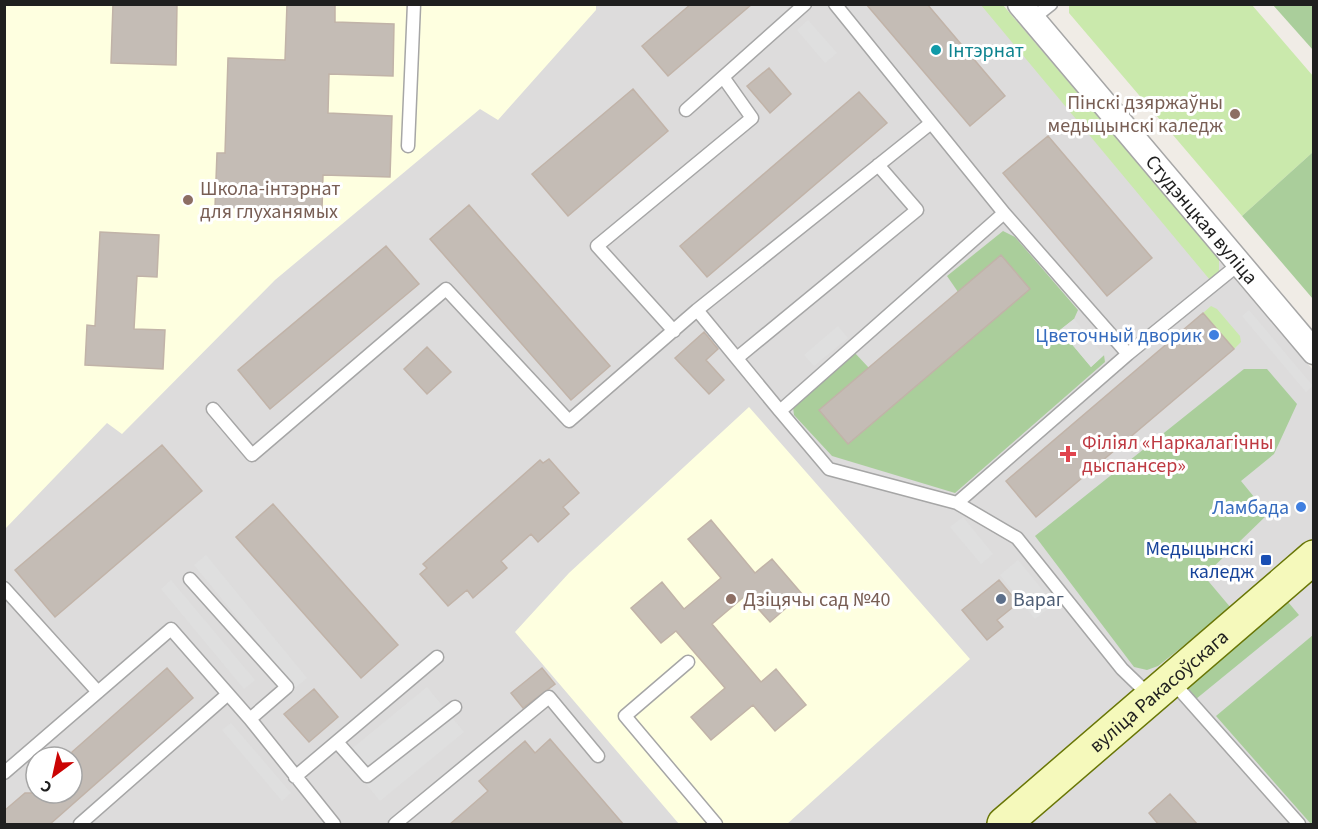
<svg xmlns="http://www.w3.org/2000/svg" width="1318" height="829" font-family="'Source Sans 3',sans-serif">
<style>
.residential{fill:#dddcdc;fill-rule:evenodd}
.education{fill:#feffe0}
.grass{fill:#cae9ac}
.forest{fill:#aace9b}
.parking{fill:#dfdfdf}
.building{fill:#c4bcb5;stroke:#c1b3a8;stroke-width:1.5}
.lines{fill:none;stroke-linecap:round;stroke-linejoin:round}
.service-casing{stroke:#a6a6a6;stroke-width:15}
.minor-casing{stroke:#a6a6a6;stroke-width:27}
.secondary-casing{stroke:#697606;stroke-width:36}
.service{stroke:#fff;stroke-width:12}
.minor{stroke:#fff;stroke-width:24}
.secondary{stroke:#f5f9bb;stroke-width:33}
.culture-dot{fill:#0f9aa8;stroke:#fff;stroke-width:2}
.education-dot{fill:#8d6e63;stroke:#fff;stroke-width:2}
.shop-dot{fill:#3f7fe0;stroke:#fff;stroke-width:2}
.health-dot{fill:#e0444e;stroke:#fff;stroke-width:2}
.transit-dot{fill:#1a4fb4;stroke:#fff;stroke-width:2}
.service-dot{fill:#5c6f8a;stroke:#fff;stroke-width:2}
.labels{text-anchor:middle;stroke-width:6;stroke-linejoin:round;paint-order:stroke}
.culture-label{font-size:20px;fill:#0d838f;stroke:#fff;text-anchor:start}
.education-label{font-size:20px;fill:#785e54;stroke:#fff;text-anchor:start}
.street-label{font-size:20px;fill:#1f1f1f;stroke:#fff}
.shop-label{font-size:20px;fill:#366cbe;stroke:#fff;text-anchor:end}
.health-label{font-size:20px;fill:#be3a42;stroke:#fff;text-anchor:start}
.transit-label{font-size:20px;fill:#164399;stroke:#fff;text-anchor:end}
.service-label{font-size:20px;fill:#4e5e75;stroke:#fff;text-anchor:start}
</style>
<rect width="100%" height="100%" fill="#f0ece6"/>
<!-- residential -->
<path class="residential" d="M5,5H998L1313,370V547L990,824H5ZM36,757H72V793H36Z
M1313,567V824H1019Z"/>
<!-- education -->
<path class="education" d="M5,5H596V10L498,120L480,109L275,280L122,434L107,423L5,529Z
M749,407L970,659L787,824H679L515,632L569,573Z"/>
<!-- grass -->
<path class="grass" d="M981,5H1003L1219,259V274L1210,280Z
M1069,5H1252L1313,76V152L1242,216L1069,13Z
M1211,306L1217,309L1240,336L1241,342L1234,349L1203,313Z"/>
<!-- forest -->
<path class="forest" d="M1273,5H1313V50Z
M1313,152V299L1242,216Z
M1003,231L1015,237L1078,310L1074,319L1060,330L1091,367L1104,355L1105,362L955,493L832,456L794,415L793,407L854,352L869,368L819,410L848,444L1030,289L1001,255L958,292L947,276Z
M1244,369H1267L1297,404L1274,454L1241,481L1268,514L1204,576L1231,608L1158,666L1147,670L1134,667L1035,536Z
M1288,602L1299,615L1196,699L1185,686Z
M1313,635L1314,824H1311L1216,716Z"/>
<!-- parking -->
<path class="parking" d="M808,20L837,53L825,63L797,30Z
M1249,310L1313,386L1306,392L1242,316Z
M1074,319L1104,355L1091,367L1060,330Z
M838,326L848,338L814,366L804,355Z
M963,517L993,554L981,564L950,527Z
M206,555L307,678L295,688L194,565Z
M1018,560L1054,604L1035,619L1000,575Z
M171,580L255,680L244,689L161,589Z
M427,687L464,732L380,801L343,756Z
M231,723L291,793L282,801L222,730Z"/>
<!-- building -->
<path class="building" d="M113,4H177L176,65L111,63Z
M287,4H335V22L394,24L393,76L329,74L328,113L392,116L390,177L323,175L322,210L215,207L217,153H225L228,58L285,60Z
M691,4H752L668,76L642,46Z
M866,4H927L1005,96L970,126Z
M769,68L791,94L770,113L747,86Z
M633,89L668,131L568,216L532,174Z
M859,92L887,123L707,277L680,246Z
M1048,136L1152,258L1107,296L1003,173Z
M469,205L610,366L571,400L430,239Z
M100,232L159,235L157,277L137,276L134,329L165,330L163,369L85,365L87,325L95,326Z
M386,246L419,284L270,409L238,370Z
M1001,255L1030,289L848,444L819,410Z
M1203,313L1234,349L1036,517L1006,481Z
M704,332L718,349L706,360L724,380L709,394L675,358Z
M427,347L451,372L427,394L404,369Z
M162,445L202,491L55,617L15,570Z
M549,459L579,493L563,507L569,514L538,542L531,534L501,561L507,568L473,598L467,590L448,606L420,574L427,568L423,564L540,460L543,463Z
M273,504L398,645L361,678L236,537Z
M711,520L755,573L772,559L802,594L770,622L746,595L712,624L761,682L776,669L806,705L775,731L753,705L711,740L691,717L725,688L676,631L661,643L631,608L662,582L684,609L721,578L688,539Z
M999,580L1018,603L997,620L1003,627L987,640L962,610Z
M167,668L193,698L49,825H4V811L25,793H72V752Z
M542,668L555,684L523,708L511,693Z
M314,689L338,717L309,742L284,714Z
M550,739L624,825H449L488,791L479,781L525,741L535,753Z
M1170,794L1198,825H1159L1149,813Z"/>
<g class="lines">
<defs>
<path id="service" d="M835,4L1004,213
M1032,19L1051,4
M686,110L805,4
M408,146L414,4
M697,310L780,411
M674,331L597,246L752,118L723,77
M737,358L917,210L878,165
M213,409L252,455L446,289L569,421L697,310L931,123
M957,503L1128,354
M190,579L287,687L250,719
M4,588L98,692
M688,662L625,716L716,824
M1171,680L1299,824
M1150,696L1122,669L1017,538L957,503L829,469L780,411L1004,213L1128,354L1239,264
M337,742L367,776L455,707
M4,773L171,629L250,719L334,824
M295,777L437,657
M80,824L228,694
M395,824L549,697L598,756"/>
<g id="minor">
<path id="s1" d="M1020,4L1314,352"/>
</g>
<g id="secondary">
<path id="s2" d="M1004,824L1314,557"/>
</g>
</defs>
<!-- service casing -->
<use href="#service" class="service-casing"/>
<!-- minor casing -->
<use href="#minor" class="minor-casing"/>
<!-- secondary casing -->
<use href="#secondary" class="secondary-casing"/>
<!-- service -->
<use href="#service" class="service"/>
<!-- minor -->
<use href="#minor" class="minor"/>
<!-- secondary -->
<use href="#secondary" class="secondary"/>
</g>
<!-- markers -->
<circle class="culture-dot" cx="936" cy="50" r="6"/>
<g class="education-dot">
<circle cx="1235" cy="114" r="6"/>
<circle cx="188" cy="200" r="6"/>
<circle cx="731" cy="599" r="6"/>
</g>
<g class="shop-dot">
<circle cx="1214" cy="335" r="6"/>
<circle cx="1301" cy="507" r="6"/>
</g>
<path class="health-dot" d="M1065 445h6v6h6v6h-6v6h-6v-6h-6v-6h6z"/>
<rect class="transit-dot" x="1260" y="554" width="12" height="12" rx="3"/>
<circle class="service-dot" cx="1001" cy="599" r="6"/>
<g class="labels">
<!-- culture labels -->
<g class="culture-label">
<text x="948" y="57">Інтэрнат</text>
</g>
<!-- education labels -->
<g class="education-label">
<text x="1223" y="109" text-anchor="end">Пінскі дзяржаўны<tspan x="1223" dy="23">медыцынскі каледж</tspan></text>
<text x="200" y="195">Школа-інтэрнат<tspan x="200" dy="23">для глуханямых</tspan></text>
<text x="743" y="606">Дзіцячы сад №40</text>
</g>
<!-- street labels -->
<g class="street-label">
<text dy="7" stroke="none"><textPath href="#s1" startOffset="282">Студэнцкая вуліца</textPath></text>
<text dy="7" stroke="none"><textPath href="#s2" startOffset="204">вуліца Ракасоўскага</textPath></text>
</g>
<!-- shop labels -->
<g class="shop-label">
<text x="1202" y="342">Цветочный дворик</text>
<text x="1289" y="514">Ламбада</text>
</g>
<!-- health labels -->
<g class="health-label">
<text x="1082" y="449">Філіял «Наркалагічны<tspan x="1082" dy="23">дыспансер»</tspan></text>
</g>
<!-- transit labels -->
<g class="transit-label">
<text x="1254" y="555">Медыцынскі<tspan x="1254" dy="23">каледж</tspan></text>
</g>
<!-- service labels -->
<g class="service-label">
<text x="1013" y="606">Вараг</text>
</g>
</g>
<!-- border -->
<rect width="1318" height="829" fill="none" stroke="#1f1f1f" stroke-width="12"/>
<!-- north arrow -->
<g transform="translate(54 775) rotate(213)"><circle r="28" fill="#ffffff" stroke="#a5a5a5" stroke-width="1.5"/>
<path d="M0-4.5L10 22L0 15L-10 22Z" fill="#cb0403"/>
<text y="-9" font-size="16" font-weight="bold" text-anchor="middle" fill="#1f1f1f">С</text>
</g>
</svg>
